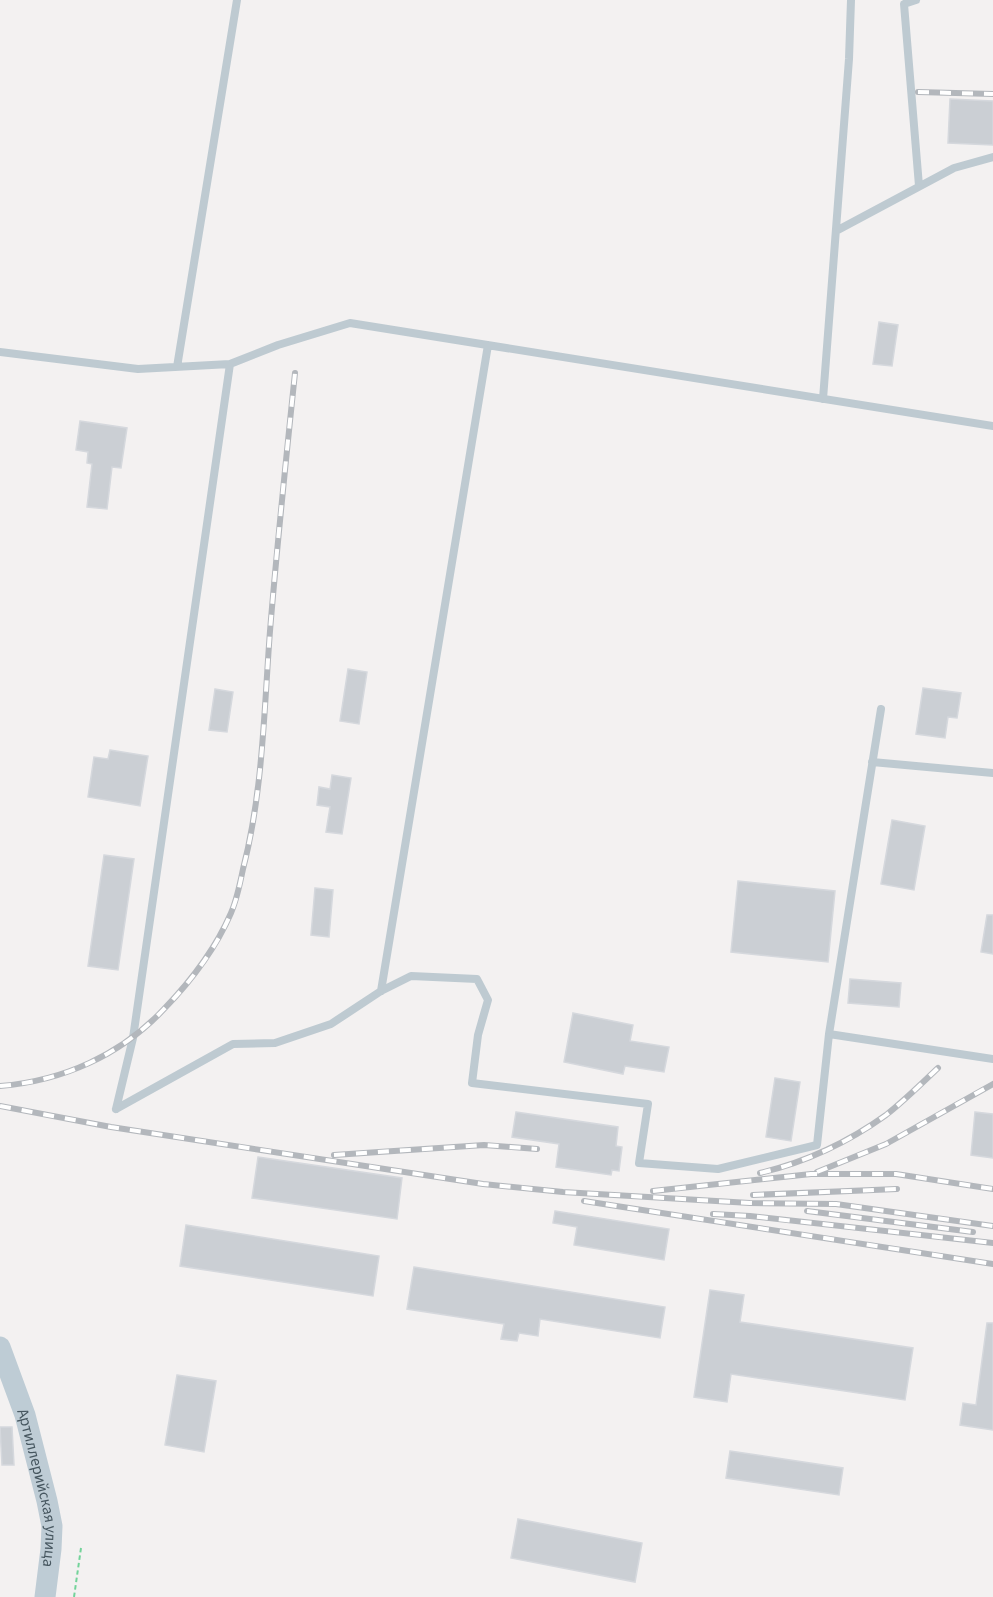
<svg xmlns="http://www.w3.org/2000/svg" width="993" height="1597" font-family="'Source Sans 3',sans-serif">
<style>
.building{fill:#cbcfd4;stroke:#d5d8dd;stroke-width:1.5}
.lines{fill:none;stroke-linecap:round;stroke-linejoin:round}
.path{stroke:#73d39a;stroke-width:2;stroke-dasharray:4.5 3;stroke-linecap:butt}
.lane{stroke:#becad1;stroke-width:8}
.secondary{stroke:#beccd5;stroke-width:21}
.rail-casing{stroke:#b3b7bc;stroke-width:6}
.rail{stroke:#fff;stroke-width:4;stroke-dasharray:11;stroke-linecap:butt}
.labels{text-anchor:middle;stroke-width:4.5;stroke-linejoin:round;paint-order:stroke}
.street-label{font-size:16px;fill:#475760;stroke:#fff}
</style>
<rect width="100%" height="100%" fill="#f3f1f1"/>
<!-- building -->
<path class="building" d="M950,99L993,101V145L948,143Z
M879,322L898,325L892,366L873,364Z
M80,421L127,428L121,468L112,467L107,509L87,507L92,464L87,463L88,452L76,450Z
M348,669L367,672L359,724L340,721Z
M923,688L961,693L957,718L948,717L945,738L916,734Z
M215,689L233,692L227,732L209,730Z
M110,750L148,756L140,806L88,797L94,757L108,759Z
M332,775L351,778L342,834L326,832L330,807L317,805L319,787L330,789Z
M892,820L925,826L914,890L881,884Z
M104,855L134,859L118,970L88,966Z
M738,881L835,891L828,962L731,952Z
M315,888L333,890L329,937L311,935Z
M987,915H993V954L981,952Z
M850,979L901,983L899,1007L848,1003Z
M573,1013L633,1025L630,1041L669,1047L664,1072L625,1066L623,1074L564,1062Z
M775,1078L800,1082L791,1141L766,1137Z
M516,1112L618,1127L616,1146L622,1147L619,1171L612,1170L611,1175L556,1167L559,1144L512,1137Z
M975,1112L993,1114V1158L971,1155Z
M258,1157L402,1178L397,1219L252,1198Z
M555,1211L669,1229L664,1260L574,1245L577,1227L553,1223Z
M186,1225L379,1256L373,1296L180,1266Z
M414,1267L665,1307L660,1338L540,1319L538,1336L519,1333L517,1341L501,1339L504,1324L407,1309Z
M710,1290L744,1295L740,1322L913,1348L905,1400L731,1374L727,1402L694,1397Z
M987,1323H993V1430L960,1425L963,1403L976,1405Z
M177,1375L216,1381L204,1452L165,1445Z
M0,1427H12L14,1465H2Z
M730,1451L843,1468L839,1495L726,1478Z
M518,1519L642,1543L635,1582L511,1558Z"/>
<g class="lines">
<!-- path -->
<path class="path" d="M74,1597L81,1548"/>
<!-- lane -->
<path class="lane" d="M916,0L904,4L919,186
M836,231L954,168L993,157
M0,352L138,369L230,364
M177,367L237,0
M823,399L849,59L851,0
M881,709L829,1034L993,1059
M872,762L993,773
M381,991L488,345
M116,1109L133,1038L230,364L278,345L350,323L993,426
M116,1109L233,1044L275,1043L331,1024L381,991L411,976L477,979L488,1000L478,1035L472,1083L648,1104L639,1163L718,1169L817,1145L829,1034"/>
<!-- secondary -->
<path class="secondary" id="s1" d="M0,1347L25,1415L47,1501L52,1526L51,1549L45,1597"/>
<defs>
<path id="rail" d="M918,92L993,94
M0,1086C63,1081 121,1055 164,1009C192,980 215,950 231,913C237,899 240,884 243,869C263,792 264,710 270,631C277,545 286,459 295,373
M0,1106L111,1127L483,1184L563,1192L750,1203L836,1204L993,1226
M334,1155L484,1145L537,1149
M817,1172L886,1144L993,1084
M760,1173C806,1162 847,1143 886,1115C904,1101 921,1084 938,1068
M653,1191L811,1174H896L993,1189
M753,1195L897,1189
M584,1201L993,1264
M807,1211L973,1232
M713,1214L750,1216L993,1243"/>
</defs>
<!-- rail casing -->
<use href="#rail" class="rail-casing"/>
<!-- rail -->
<use href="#rail" class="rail"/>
</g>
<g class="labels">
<!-- street labels -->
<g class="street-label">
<text dy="6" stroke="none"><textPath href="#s1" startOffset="147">Артиллерийская улица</textPath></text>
</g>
</g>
</svg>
